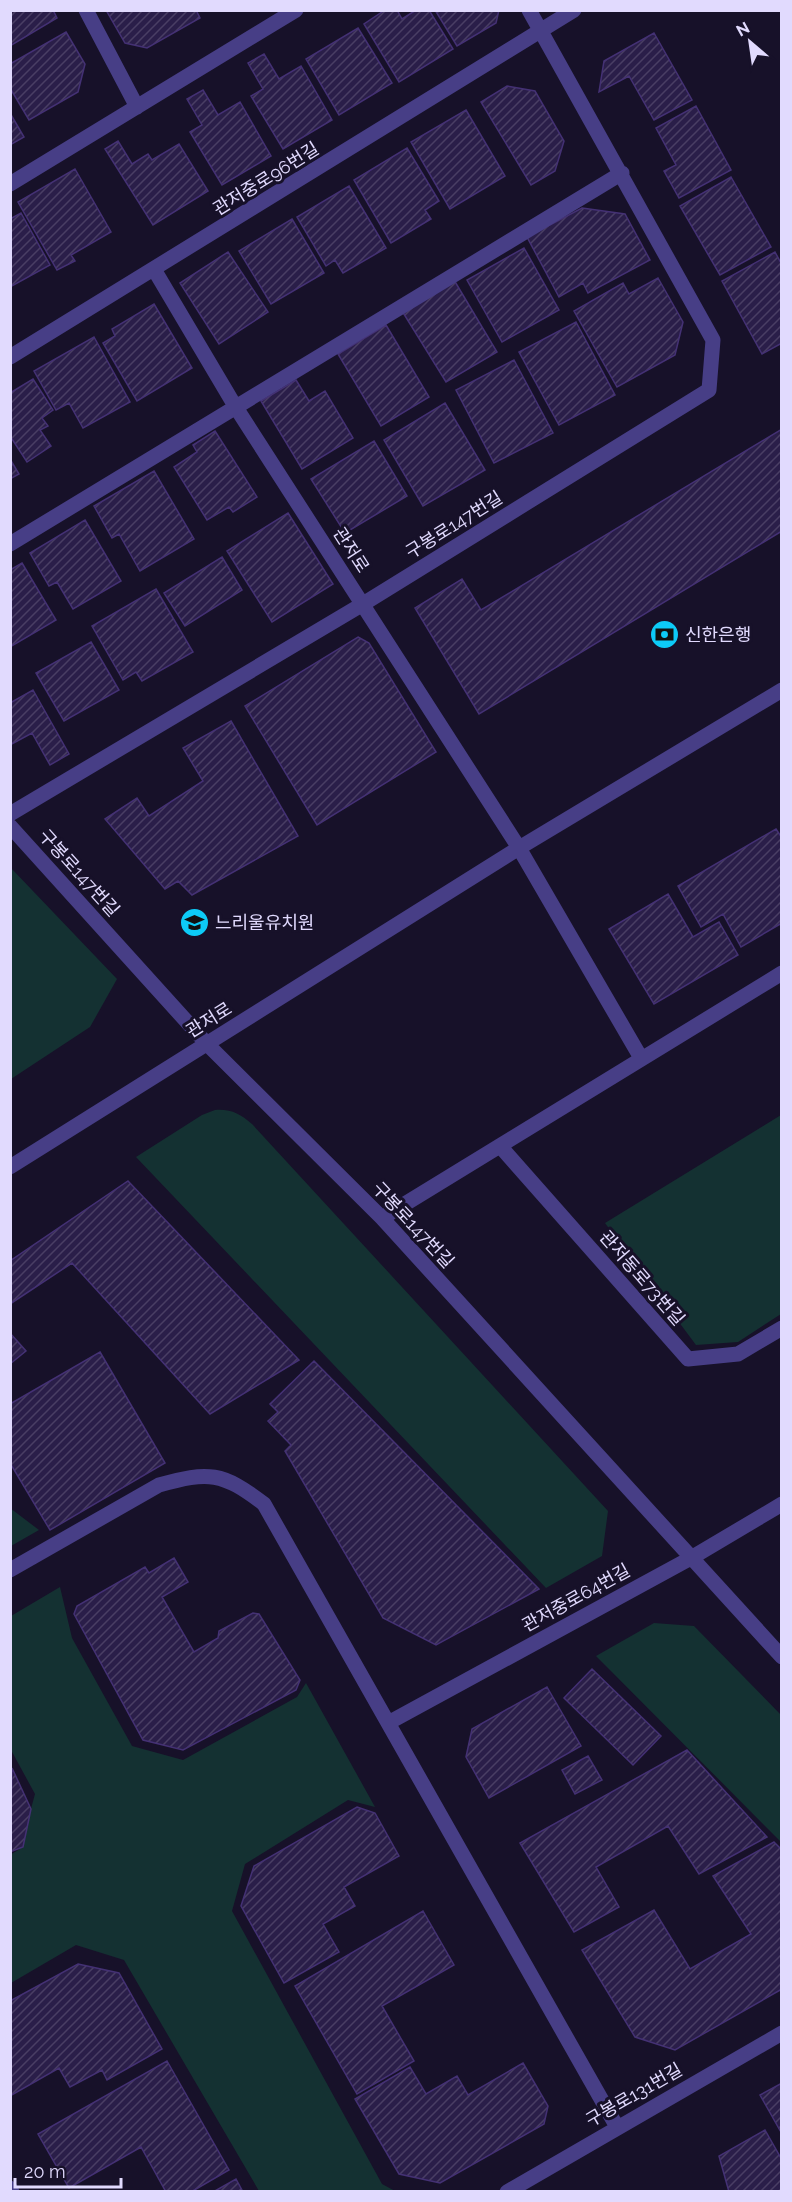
<svg xmlns="http://www.w3.org/2000/svg" width="792" height="2202" font-family="Raleway,'Noto Sans KR',sans-serif">
<style>
.green{fill:#143132}
.building{fill:url(#building-hatch);stroke:#443174;stroke-width:1.5}
.lines{fill:none;stroke-linecap:round;stroke-linejoin:round}
.minor{stroke:#473e86;stroke-width:15}
.labels{text-anchor:middle;stroke-width:6;stroke-linejoin:round;paint-order:stroke}
.street-label{font-size:18px;fill:#e1dafe;stroke:#171129}
.poi-label{font-size:18px;fill:#e1dafe;stroke:#171129;text-anchor:start}
</style>
<defs>
<pattern id="building-hatch" width="6" height="6" patternUnits="userSpaceOnUse" patternTransform="scale(1.5)"><rect width="6" height="6" fill="#2a1e49"/><path d="M-1 1l2-2M0 6l6-6M5 7l2-2" fill="none" stroke="#493e64"/></pattern>
</defs>
<rect width="100%" height="100%" fill="#171129"/>
<!-- green -->
<path class="green" d="M11,868L117,979L90,1027L11,1079Z
M215,1110C232,1109 240,1114 252,1124L608,1511L602,1556L546,1588L136,1157L202,1115Z
M781,1115V1314L738,1342L696,1345L605,1223Z
M10,1508L39,1530L11,1546H10Z
M60,1587L72,1638L132,1746L183,1760L297,1697L306,1683L375,1807L348,1800L245,1864L232,1911L382,2184L395,2191H259L124,1960L76,1945L11,1983L10,1855L20,1849L35,1794L11,1750V1616Z
M654,1623L694,1626L781,1715V1842L596,1656Z"/>
<!-- building -->
<path class="building" d="M10,10H53L57,18L10,46Z
M106,10H196L200,18L147,48L125,43Z
M385,10H397L402,19L416,10H429L453,49L399,82L364,24Z
M435,10H499L496,23L457,46Z
M358,28L392,83L339,115L306,59Z
M66,32L85,64L78,92L29,120L10,88V64Z
M654,33L692,100L654,120L629,76L599,92L604,61Z
M264,54L279,79L301,66L332,120L283,149L251,96L263,89L248,63Z
M507,86L535,91L564,141L555,171L531,185L481,102Z
M203,90L218,115L240,102L271,156L222,185L190,132L202,125L187,99Z
M696,106L731,170L679,198L664,171L676,165L656,128Z
M466,110L505,176L450,209L411,142Z
M10,113L24,137L10,145Z
M118,141L132,164L148,154L152,160L179,144L208,191L153,225L105,149Z
M407,148L439,201L425,210L431,219L391,243L354,180Z
M75,169L111,232L71,255L75,261L57,270L18,202Z
M731,177L771,247L720,275L680,206Z
M349,186L386,248L343,273L335,260L326,266L297,217Z
M582,208L625,214L650,260L588,293L583,283L559,297L527,237Z
M21,213L50,265L10,287V219Z
M292,219L324,273L271,304L239,251Z
M524,248L559,310L502,342L467,280Z
M228,252L268,312L219,344L180,283Z
M775,252L782,265V343L762,354L722,281Z
M658,278L683,322L675,355L617,387L574,311L623,283L629,294Z
M454,280L497,352L446,382L402,311Z
M154,304L192,368L137,401L103,343L115,336L112,329Z
M576,322L615,395L559,425L519,352Z
M386,325L429,397L381,426L338,354Z
M94,337L130,402L83,428L69,403L56,410L34,371Z
M514,360L553,433L494,463L456,390Z
M33,379L53,410L42,418L48,426L40,430L51,446L27,462L10,436V393Z
M296,380L309,401L325,391L353,438L302,469L261,401Z
M445,403L485,470L423,506L384,440Z
M782,429V531L479,714L415,608L462,579L481,610Z
M215,431L257,497L233,512L229,507L207,520L174,467L197,452L193,445Z
M374,441L407,496L345,533L311,479Z
M10,459L19,474L10,479Z
M154,471L194,539L140,571L119,534L112,538L94,506Z
M288,513L333,584L272,622L227,551Z
M85,520L121,581L73,609L57,582L49,586L30,553Z
M222,557L242,590L185,626L164,593Z
M22,563L56,620L10,647V570Z
M156,589L193,652L142,681L136,672L123,680L92,626Z
M358,637L369,643L436,752L317,825L245,706Z
M91,642L119,690L64,721L36,673Z
M33,690L69,754L50,765L32,733L10,745V703Z
M231,721L298,836L192,895L178,881L165,889L105,819L137,798L149,816L203,781L183,748Z
M776,829L782,838V923L741,947L723,914L701,927L678,886Z
M668,894L693,937L719,922L738,955L654,1004L609,929Z
M128,1181L299,1360L210,1414L72,1263L10,1304V1261Z
M10,1333L26,1351L10,1364Z
M100,1352L165,1463L50,1530L10,1463V1404Z
M314,1361L539,1589L436,1645L383,1618L285,1451L291,1445L268,1421L278,1412L270,1404Z
M174,1558L188,1582L162,1597L194,1652L218,1638L219,1631L253,1613L259,1614L300,1680L296,1690L183,1750L143,1740L74,1614L77,1606L145,1567L149,1573Z
M592,1669L661,1736L633,1765L564,1698Z
M547,1687L581,1746L489,1798L466,1757L472,1729Z
M687,1750L767,1837L699,1874L668,1826L596,1867L619,1907L574,1932L520,1843Z
M588,1756L602,1780L575,1794L562,1770Z
M12,1768L31,1809L23,1847L10,1852Z
M357,1807L375,1813L399,1856L344,1887L355,1906L323,1924L339,1952L284,1983L241,1906L254,1866Z
M774,1842L782,1850V1989L675,2050L635,2037L582,1950L654,1910L690,1969L751,1934L713,1876Z
M423,1911L454,1965L382,2006L414,2061L357,2094L295,1986Z
M78,1964L119,1973L162,2049L107,2080L102,2070L70,2087L59,2068L10,2096V2001Z
M167,2061L229,2170L191,2192H166L141,2147L69,2188L38,2134Z
M523,2063L548,2106L544,2124L440,2183L399,2174L355,2099L410,2067L426,2094L457,2076L468,2095Z
M782,2083V2134L760,2095Z
M765,2130L782,2160V2192H729L719,2156Z
M236,2179L243,2192H213Z"/>
<g class="lines">
<!-- minor -->
<path class="minor" d="M86,10L137,107
M10,184L296,10
M155,271L235,406L519,848L641,1058
M10,357L574,10
M10,544L622,173
M10,814L363,604L709,390L713,340L529,10
M10,826L207,1044L382,1218L782,1657
M500,1146L688,1359L738,1354L782,1328
M10,1167L519,848L782,690
M382,1218L782,973
M10,1570L159,1485C209,1471 222,1472 264,1504L617,2127
M388,1723L691,1558L782,1504
M10,2188L12,2192
M507,2192L782,2033"/>
</g>
<!-- icons -->
<defs>
<symbol id="bank-disc" viewBox="-11 -11 22 22"><circle r="9.5" fill="#0dcbf7" stroke="#171129"/><path d="M-6-4H6V4H-6ZM0-2.3a2.3 2.3 0 1 0 0 4.6a2.3 2.3 0 1 0 0-4.6Z" fill="#111"/></symbol>
<symbol id="school-disc" viewBox="-11 -11 22 22"><circle r="9.5" fill="#0dcbf7" stroke="#171129"/><path d="M0-5L7-2L0 1L-7-2ZM-4 1L0 2.5L4 1V4Q0 6-4 4Z" fill="#111"/></symbol>
</defs>
<g fill-rule="evenodd">
<use href="#bank-disc" x="648" y="618" width="33" height="33"/>
<use href="#school-disc" x="178" y="906" width="33" height="33"/>
</g>
<g class="labels">
<!-- street labels -->
<g class="street-label">
<text transform="translate(266 179) rotate(-32)" y="6">관저중로96번길</text>
<text transform="translate(454 525) rotate(-32)" y="6">구봉로147번길</text>
<text transform="translate(351 550) rotate(57)" y="6">관저로</text>
<text transform="translate(79 873) rotate(48)" y="6">구봉로147번길</text>
<text transform="translate(209 1020) rotate(-32)" y="6">관저로</text>
<text transform="translate(413 1225) rotate(47)" y="6">구봉로147번길</text>
<text transform="translate(642 1278) rotate(49)" y="6">관저동로73번길</text>
<text transform="translate(576 1598) rotate(-29)" y="6">관저중로64번길</text>
<text transform="translate(634 2095) rotate(-30)" y="6">구봉로131번길</text>
</g>
<!-- poi labels -->
<g class="poi-label">
<text x="685" y="641">신한은행</text>
<text x="215" y="929">느리울유치원</text>
</g>
</g>
<!-- border -->
<rect width="792" height="2202" fill="none" stroke="#e1dafe" stroke-width="24"/>
<!-- north arrow -->
<g transform="translate(750 42) rotate(331)" stroke="#171129" stroke-width="4.5" paint-order="stroke">
<path d="M0-4.5L10 22L0 15L-10 22Z" fill="#e1dafe"/>
<text y="-9" font-size="16" font-weight="bold" text-anchor="middle" fill="#e1dafe">N</text>
</g>
<!-- scale -->
<path d="M15 2178v9h106v-9" fill="none" stroke="#e1dafe" stroke-width="3"/>
<text x="24" y="2178" font-size="18" fill="#e1dafe" stroke="#171129" stroke-width="4.5" paint-order="stroke">20 m</text>
</svg>
